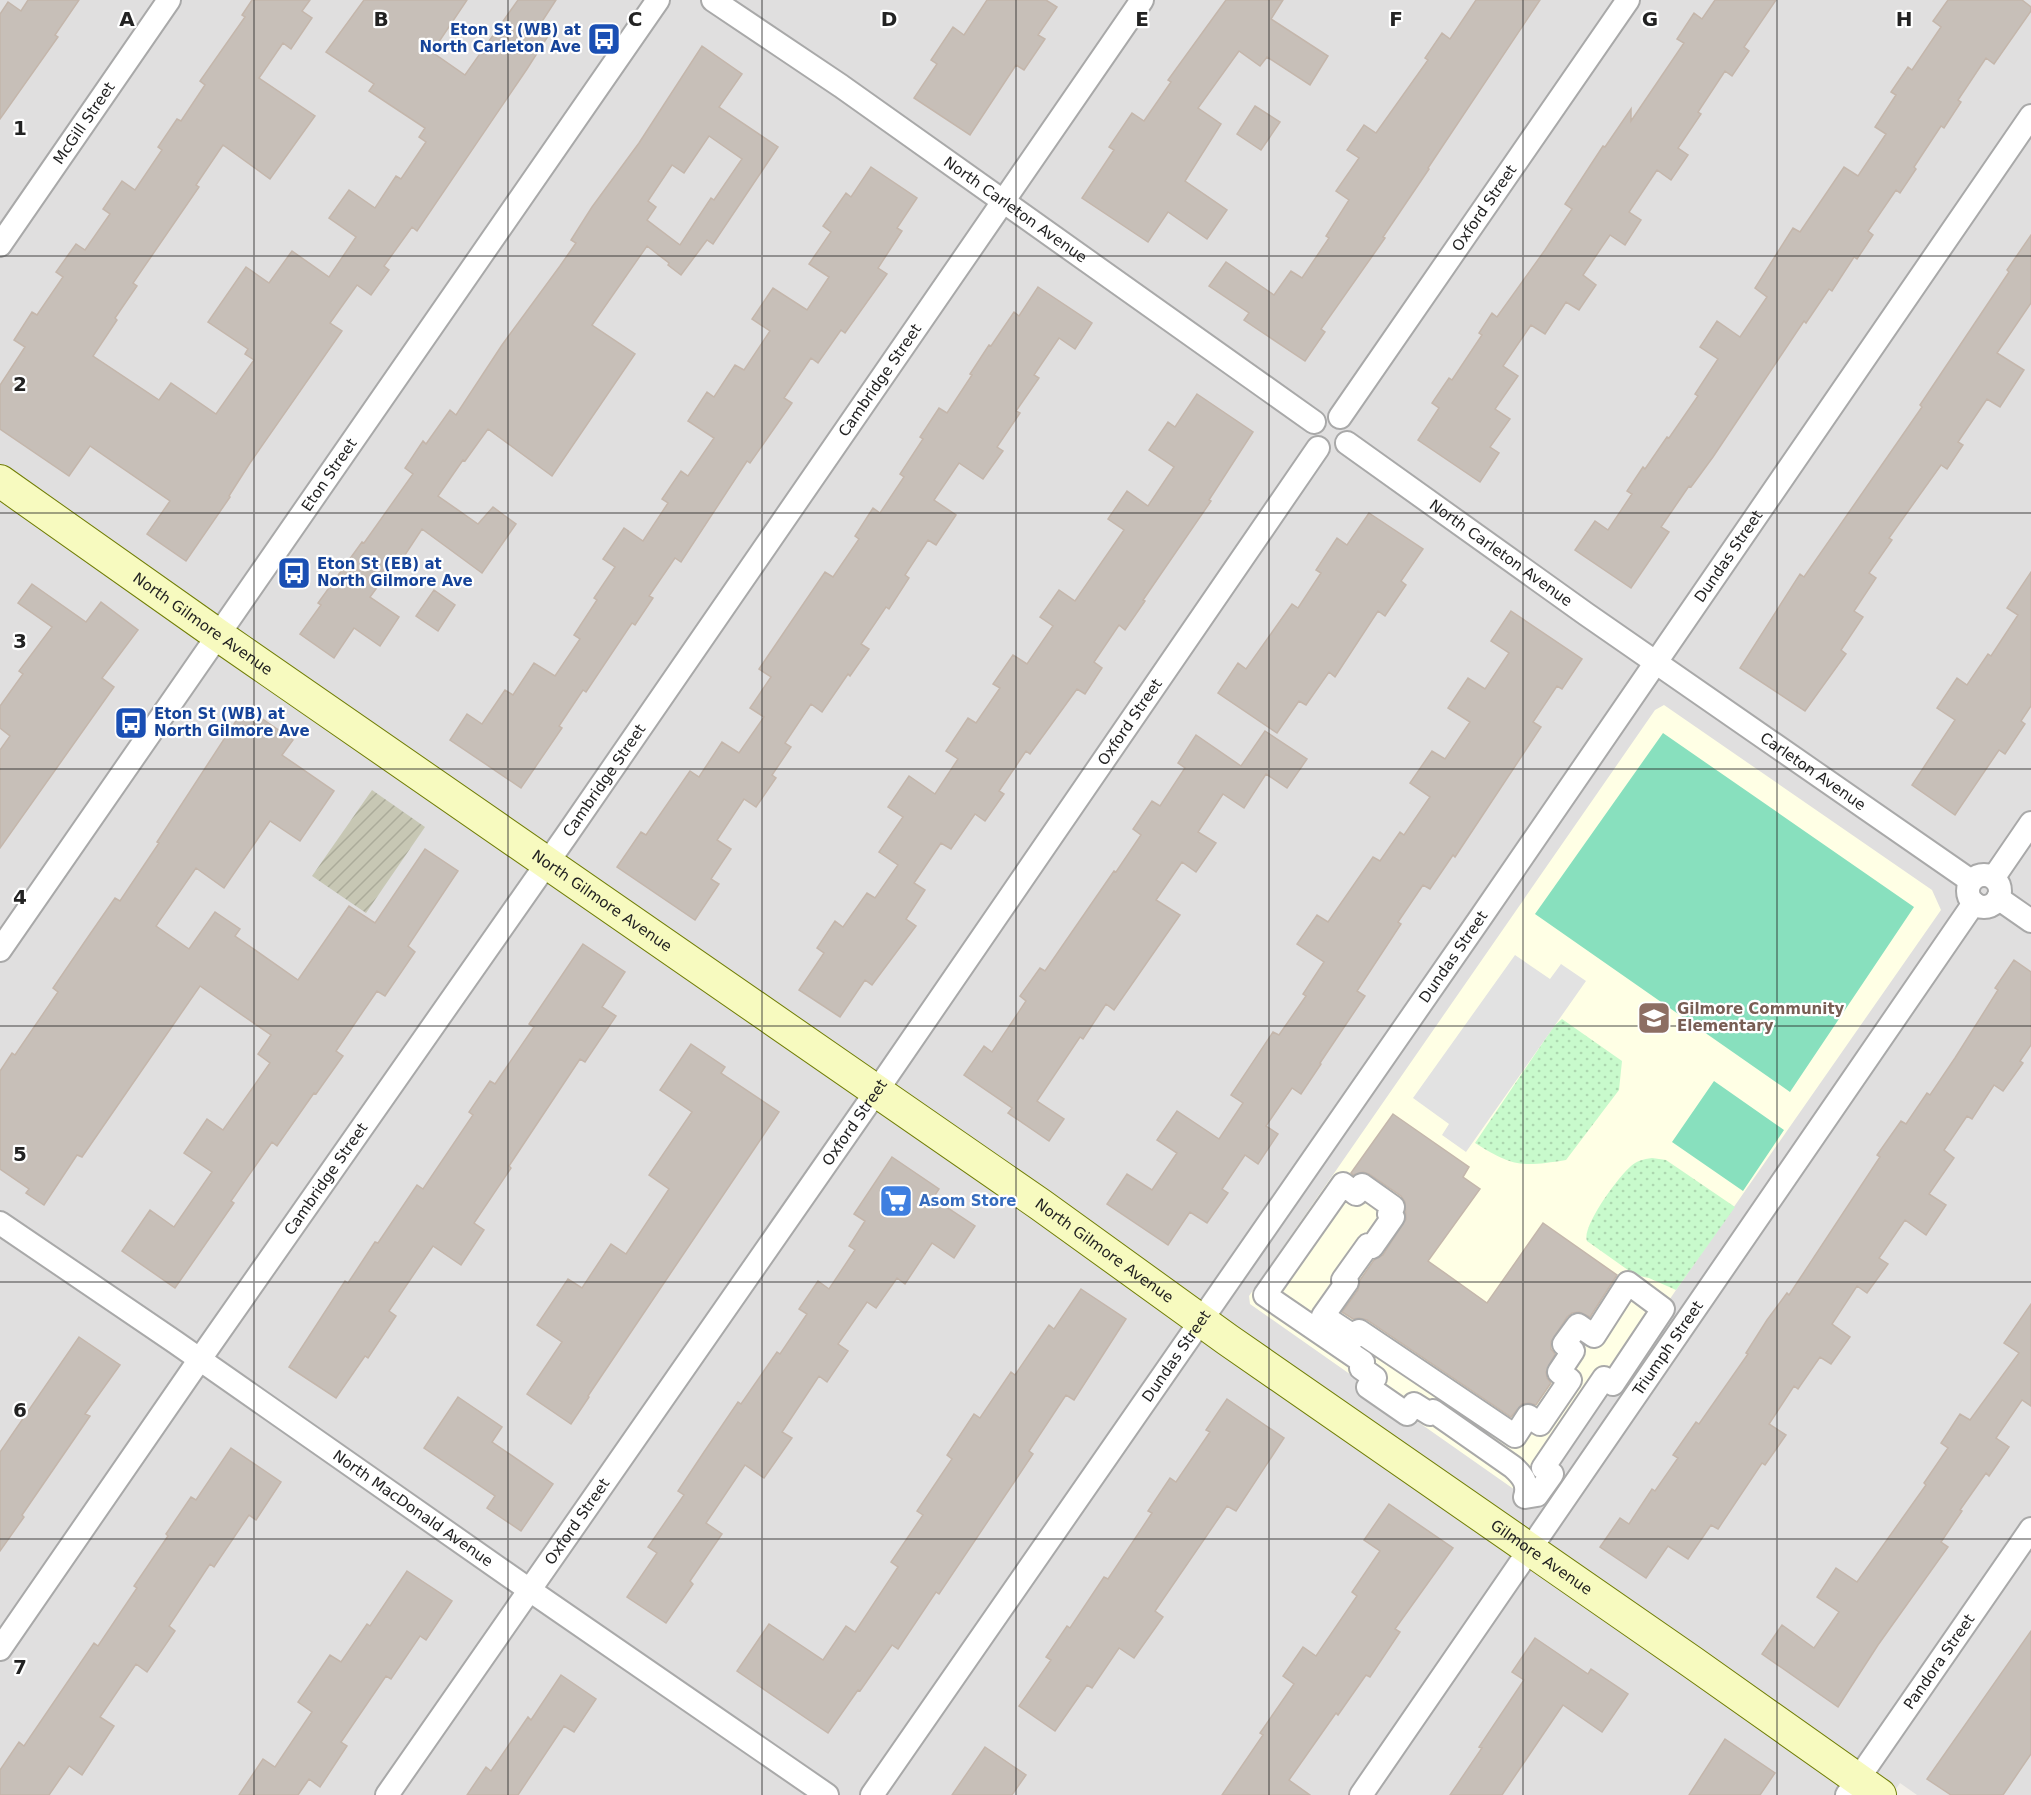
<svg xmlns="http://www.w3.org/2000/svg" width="2031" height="1795" font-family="'DejaVu Sans',sans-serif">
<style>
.residential{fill:#e0dfdf}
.education{fill:#ffffe5}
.construction{fill:url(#construction-furrows)}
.park{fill:url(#park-dots)}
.pitch{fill:#88e0be}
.parking{fill:#e2e2e2}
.building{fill:#c7bfb8;stroke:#c4b6ab;stroke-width:1.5;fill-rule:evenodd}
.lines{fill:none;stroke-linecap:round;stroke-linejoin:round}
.street-casing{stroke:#a9a9a9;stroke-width:26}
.secondary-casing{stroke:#707d05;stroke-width:34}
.street{stroke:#fff;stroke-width:22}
.secondary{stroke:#f7fabf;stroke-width:32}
.grid{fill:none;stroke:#222;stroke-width:1.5;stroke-opacity:0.55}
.labels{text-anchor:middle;stroke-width:4.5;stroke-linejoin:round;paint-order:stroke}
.transit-label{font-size:15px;font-weight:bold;fill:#164399;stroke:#fff;text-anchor:start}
.street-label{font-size:15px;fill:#222;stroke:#fff}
.education-label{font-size:15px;font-weight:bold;fill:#785e54;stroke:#fff;text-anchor:start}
.shop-label{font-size:15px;font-weight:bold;fill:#366cbe;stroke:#fff;text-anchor:start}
.grid-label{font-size:20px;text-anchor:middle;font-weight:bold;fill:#222;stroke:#fff;stroke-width:4.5;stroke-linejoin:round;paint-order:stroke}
</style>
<defs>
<pattern id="construction-furrows" width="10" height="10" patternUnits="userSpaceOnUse" patternTransform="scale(1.5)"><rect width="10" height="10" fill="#c7c7b4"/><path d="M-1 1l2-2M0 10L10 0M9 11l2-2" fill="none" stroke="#abab9a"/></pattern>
<pattern id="park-dots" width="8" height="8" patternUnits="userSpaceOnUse" patternTransform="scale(1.5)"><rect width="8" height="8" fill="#c8facc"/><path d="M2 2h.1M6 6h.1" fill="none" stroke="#acd6af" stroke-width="1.8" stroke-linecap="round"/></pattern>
</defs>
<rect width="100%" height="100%" fill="#f2efe9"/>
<!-- residential -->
<path class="residential" d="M0,0H2031V1795H1917L1900,1783L1892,1795H0Z"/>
<!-- education -->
<path class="education" d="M1664,705L1932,890L1941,910L1676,1290L1537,1495L1525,1497L1250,1304L1249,1296L1655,710Z"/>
<!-- construction -->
<path class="construction" d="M372,790L425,827L366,913L312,876Z"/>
<!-- park -->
<path class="park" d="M1562,1019L1622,1061L1619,1090L1566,1160C1522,1167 1513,1167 1475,1143L1554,1026Z
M1652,1158L1666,1160L1735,1207L1676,1290L1649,1278L1635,1275L1587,1241C1581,1227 1619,1176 1631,1166C1637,1161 1643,1159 1652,1158Z"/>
<!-- pitch -->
<path class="pitch" d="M1663,733L1914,907L1790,1092L1535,914Z
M1714,1081L1784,1130L1743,1191L1672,1142Z"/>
<!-- parking -->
<path class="parking" d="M1515,955L1550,979L1561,964L1586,981L1466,1152L1442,1135L1449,1124L1413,1098Z"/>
<!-- building -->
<path class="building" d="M28,0H79L55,35L58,37L0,119V14L8,2L21,11Z
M252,0H310L302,11L312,18L291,49L283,43L259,78L315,116L270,179L223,145L196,185L199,187L133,283L137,286L115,318L117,320L93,356L159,400L171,383L216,414L254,360L245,354L248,349L208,322L246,267L269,283L292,251L329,277L356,237L329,218L349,190L375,208L396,176L401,179L426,142L419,137L425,128L369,91L374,84L326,52L364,0H467L432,52L465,75L518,0H556L539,26L550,33L527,69L417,231L412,227L384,266L389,270L371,295L357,285L330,323L342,331L250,463L229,496L230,497L186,561L147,534L170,501L90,446L69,476L0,429V385L25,347L14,340L32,312L37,315L63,277L56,272L76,244L85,250L110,214L103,209L122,181L135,190L162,150L158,147L177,119L181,121L205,85L200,81L245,17L242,15Z
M987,0H1046L1057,7L1038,35L1045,39L1024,70L1016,65L970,135L914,98L937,64L931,60L953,27L964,35Z
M1226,0H1283L1271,19L1328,56L1310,85L1267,57L1260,66L1239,51L1198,108L1221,124L1185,181L1227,210L1207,239L1168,212L1148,242L1082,198L1114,150L1109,147L1132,113L1144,121L1171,82L1168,80Z
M1476,0H1540L1428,168L1429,169L1383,237L1385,238L1321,329L1325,332L1305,361L1244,320L1249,313L1209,286L1226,262L1274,295L1291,271L1302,278L1329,238L1326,236L1349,200L1336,191L1359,158L1347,150L1364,125L1376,133L1428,60L1425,58L1442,33L1450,39Z
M1715,0H1776L1744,47L1749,51L1732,76L1725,71L1698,112L1701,114L1678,148L1688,155L1671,180L1657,170L1629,212L1641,220L1625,245L1610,235L1583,275L1596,285L1579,310L1566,302L1545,334L1531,325L1503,366L1518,376L1495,409L1510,419L1490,447L1499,453L1480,482L1418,440L1439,408L1432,403L1449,378L1452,380L1482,335L1479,333L1492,313L1497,317L1545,250L1572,209L1565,204L1603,146L1605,147L1631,109V121L1684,43L1677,39L1694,13L1702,19Z
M1948,0H2022L2031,7V11L1994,64L1986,58L1958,100L1961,102L1944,128L1941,126L1914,167L1916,169L1900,193L1896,190L1868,231L1873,235L1857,259L1854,257L1832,291L1829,289L1806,323L1804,321L1713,457L1691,487L1689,486L1661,527L1669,532L1631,588L1575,550L1595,521L1608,530L1632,494L1627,491L1643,467L1645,469L1667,437L1669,438L1698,396L1695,394L1718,359L1700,347L1717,321L1740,337L1767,297L1755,288L1793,228L1800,232L1844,167L1858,176L1886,134L1875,127L1896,95L1891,92L1908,67L1912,70L1941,27L1933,21Z
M702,46L742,74L719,107L778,147L713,244L707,240L681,275L668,265L669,263L647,246L592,325L635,354L552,476L488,429L465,461L463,460L438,496L478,524L493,507L516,524L482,573L422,529L401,561L398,559L370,597L399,617L380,646L354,628L334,658L300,634L321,605L318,603L362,542L364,543L413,474L405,468L423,441L426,444L450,410L456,415L502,345L560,266L576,243L571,240L592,207L639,143ZM709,136L742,159L714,200L711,198L680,245L647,220L656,207L648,201L672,165L684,173Z
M1255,106L1280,122L1261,150L1237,134Z
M871,167L917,198L897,228L902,231L878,268L887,274L845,333L841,330L818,363L811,358L784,398L792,403L750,463L747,461L681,562L675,558L649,596L653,598L635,625L632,623L586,692L583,690L559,726L562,728L521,788L450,740L467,714L482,724L505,690L513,695L534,663L555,676L580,639L574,635L597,600L594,598L615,567L603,559L624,528L643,541L668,503L662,499L681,471L688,476L714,438L688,421L707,392L714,397L735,365L744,370L770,331L752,319L773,288L807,310L829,277L809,264L831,232L823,226L846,193L851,197Z
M2031,235V303L1997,353L2024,370L2000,407L1987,399L1958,442L1963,445L1947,469L1941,465L1889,538L1892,540L1869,573L1876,578L1854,611L1863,617L1841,650L1846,654L1805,711L1740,668L1800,574L1804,577L1922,407L1920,405L2009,272L2007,270Z
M1038,287L1092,323L1075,349L1059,338L1034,375L1039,378L1016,411L1020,413L997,447L1003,451L983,479L959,463L934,500L956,515L936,545L928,540L905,575L909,578L889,609L886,607L861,644L869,649L850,676L848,674L822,712L811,704L785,743L791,747L772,775L776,778L756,807L744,799L717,840L731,849L711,879L719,884L695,920L617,867L641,832L646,835L690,771L699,777L722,742L739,753L764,717L750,708L771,677L759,669L825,572L833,577L859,539L855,536L873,508L880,513L904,477L900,474L923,439L920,437L939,408L947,413L972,375L970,374L989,345L991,346L1014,312L1019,316Z
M1197,394L1253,432L1209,500L1211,501L1143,600L1145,601L1125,630L1119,625L1094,662L1102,668L1085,694L1077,689L1030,754L1026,751L999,791L1004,794L985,821L975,814L951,849L941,843L914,883L925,890L906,919L916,926L872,985L865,980L840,1017L799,990L824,953L817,948L835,921L843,927L867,893L875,898L898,865L879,852L903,817L888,807L909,776L935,794L958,759L946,751L968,718L976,723L1000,688L993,684L1013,655L1027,664L1053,626L1040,617L1059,590L1075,601L1124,530L1108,519L1127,491L1148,506L1174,467L1149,450L1168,422L1175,427Z
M1369,513L1423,549L1401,581L1406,585L1385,616L1378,611L1335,677L1329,672L1306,705L1299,701L1277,733L1218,693L1238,663L1246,669L1292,604L1298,608L1321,573L1316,570L1337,538L1347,545Z
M2031,572V706L2021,721L2025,724L2005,754L1999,750L1955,815L1912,785L1955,720L1937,708L1957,678L1967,685L1988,654L1991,656L2018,615L2007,608Z
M32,584L86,622L101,602L138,630L102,678L114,687L0,848V750L10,736L0,728V706L23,674L19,671L52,627L18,603Z
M434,590L455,605L438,631L416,616Z
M1511,611L1582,659L1562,689L1557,686L1533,722L1541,727L1455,857L1453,855L1430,889L1423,885L1398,922L1401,924L1357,991L1365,996L1320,1063L1321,1064L1301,1094L1292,1088L1266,1126L1278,1134L1258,1164L1245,1155L1222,1189L1228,1193L1207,1223L1190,1212L1168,1245L1107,1204L1127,1174L1152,1190L1177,1153L1157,1140L1177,1111L1219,1139L1243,1103L1231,1095L1273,1032L1279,1035L1306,996L1303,994L1324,962L1297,944L1317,915L1328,922L1373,857L1380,861L1400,832L1404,835L1430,797L1410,783L1432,751L1445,759L1470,722L1448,708L1468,678L1485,689L1509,653L1491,641Z
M245,707L293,740L282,755L334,791L300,841L270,821L224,888L196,868L156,926L189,949L215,912L240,929L235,936L298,980L349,906L375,923L425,849L458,871L408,946L415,952L385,996L377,991L336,1051L343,1056L316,1094L314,1093L277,1146L272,1142L231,1201L234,1203L175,1288L122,1251L150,1210L174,1227L212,1172L184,1153L207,1119L223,1130L270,1063L258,1054L271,1035L200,986L82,1157L77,1155L44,1205L26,1193L29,1189L0,1169V1071L12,1053L15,1055L58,992L53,988L88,937L115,898L120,901L159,843L157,842Z
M1265,731L1307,759L1287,788L1266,774L1244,808L1223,794L1198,832L1216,843L1196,872L1182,862L1156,900L1180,915L1114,1010L1106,1004L1083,1039L1080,1037L1037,1101L1064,1119L1049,1141L1008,1113L1012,1108L964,1075L984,1046L992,1052L1026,1001L1020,996L1040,968L1045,971L1114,871L1116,872L1141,835L1133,829L1152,801L1160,806L1185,768L1178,763L1196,735L1241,766Z
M583,944L625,972L602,1007L616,1016L585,1062L580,1059L509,1166L511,1168L474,1223L484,1230L461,1265L433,1246L389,1311L396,1316L368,1358L365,1356L336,1398L289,1367L345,1281L348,1283L375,1242L378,1243L417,1185L423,1189L473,1115L469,1112L490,1081L495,1084L534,1027L529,1024Z
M2014,960L2031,972V1045L2020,1061L2023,1063L2003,1091L1994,1085L1972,1119L1967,1116L1944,1150L1954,1158L1929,1194L1946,1205L1926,1235L1905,1220L1879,1258L1888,1264L1867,1293L1857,1286L1832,1324L1850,1337L1831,1364L1820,1357L1798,1389L1794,1386L1769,1424L1786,1435L1765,1465L1762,1463L1718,1529L1711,1525L1688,1559L1668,1546L1646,1578L1600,1547L1620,1518L1629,1524L1652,1489L1655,1491L1678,1458L1673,1455L1696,1422L1699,1424L1748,1354L1746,1353L1767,1320L1787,1293L1789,1295L1880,1157L1877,1155L1901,1121L1906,1124L1927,1093L1930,1095L1955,1058L1998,990L1995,988Z
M691,1044L725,1067L721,1073L779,1112L588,1396L589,1397L571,1424L527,1394L562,1342L537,1325L568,1279L582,1288L611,1244L626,1254L669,1189L649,1175L692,1112L660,1090Z
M1393,1114L1469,1167L1463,1177L1480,1189L1428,1261L1487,1303L1543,1223L1617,1275L1590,1317L1579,1312L1572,1313L1567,1317L1551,1342V1349L1555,1354L1546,1372L1547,1378L1551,1383L1536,1405L1529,1403L1522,1404L1511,1417L1367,1320L1359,1318L1353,1319L1342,1312L1358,1290L1360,1280L1374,1260L1383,1255L1406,1219L1405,1202L1401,1196L1369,1174L1363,1172L1353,1175L1351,1173Z
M892,1157L939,1189L933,1198L975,1226L954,1258L932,1243L905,1284L897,1278L876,1308L867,1302L838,1344L848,1351L827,1382L819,1376L782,1432L792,1438L764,1478L745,1465L706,1523L722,1534L690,1581L693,1584L666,1623L627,1597L657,1553L648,1547L684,1495L678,1491L704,1452L738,1402L741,1404L777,1352L780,1354L807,1314L799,1309L818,1281L829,1289L855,1250L849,1246L865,1221L854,1214Z
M1081,1289L1126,1319L1074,1400L1066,1395L1029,1451L1033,1454L939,1594L936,1592L898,1649L892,1645L860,1691L858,1690L828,1733L737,1671L769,1624L823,1660L846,1626L855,1632L898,1567L891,1562L923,1515L917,1511L952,1459L947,1455L974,1414L980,1418L1011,1372L1015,1375L1049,1325L1054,1329Z
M2031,1304V1406L2022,1400L1996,1438L2009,1447L1989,1476L1986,1473L1960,1510L1962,1511L1941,1542L1948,1547L1878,1645L1838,1707L1762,1654L1782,1625L1814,1648L1839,1612L1817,1597L1836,1568L1857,1582L1926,1485L1924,1483L1948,1448L1941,1443L1960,1414L1970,1420L2019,1353L2004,1343Z
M79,1337L120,1365L85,1414L90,1416L22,1515L24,1517L0,1551V1452Z
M458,1397L502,1427L492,1442L553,1484L521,1531L487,1508L495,1496L424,1448Z
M1227,1399L1284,1438L1236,1511L1227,1506L1155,1611L1163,1617L1134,1658L1119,1648L1092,1688L1087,1685L1055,1731L1019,1706L1051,1660L1046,1657L1067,1626L1070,1628L1104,1577L1108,1579L1152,1513L1148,1511L1170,1478L1176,1482L1210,1432L1206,1430Z
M231,1448L281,1482L256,1520L249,1515L214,1567L210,1564L169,1626L175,1631L147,1672L136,1664L100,1717L114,1726L82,1775L69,1766L49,1795H0V1770L19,1742L24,1746L94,1643L98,1646L137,1588L134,1586L168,1536L166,1534L191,1497L196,1500Z
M1389,1504L1453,1548L1395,1629L1400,1632L1370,1677L1366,1675L1338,1715L1336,1713L1289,1780L1310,1795H1222L1263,1735L1260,1733L1294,1684L1283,1676L1303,1647L1316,1656L1357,1596L1352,1592L1380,1551L1364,1540Z
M407,1571L452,1601L426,1640L420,1636L391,1679L386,1676L341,1742L347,1746L320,1787L309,1779L298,1795H239L263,1759L275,1767L312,1712L298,1702L330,1655L341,1662L367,1624L370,1626Z
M2031,1631V1754L2003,1795H1951L1927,1779Z
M1535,1638L1588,1674L1591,1669L1628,1694L1602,1732L1563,1705L1502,1795H1450L1482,1748L1479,1747L1524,1680L1512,1672Z
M561,1675L596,1699L574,1732L564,1726L518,1795H467L486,1767L491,1771L528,1717L531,1720Z
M1725,1739L1775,1773L1760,1795H1689Z
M985,1747L1026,1775L1012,1795H952Z"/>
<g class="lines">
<defs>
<g id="street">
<path id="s1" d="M713,0L841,86L1314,422"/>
<path id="s2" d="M0,245L169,0"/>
<path id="s3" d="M1340,417L1628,0"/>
<path id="s4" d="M1347,443L1586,614L1971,881"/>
<circle cx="1984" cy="891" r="16"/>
<path d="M1994,877L2031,823"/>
<path d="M1998,898L2031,921"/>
<path id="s5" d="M0,950L658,0"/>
<path d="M1343,1184L1356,1194L1362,1185L1393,1207L1389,1214L1393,1217L1372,1247L1368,1245L1343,1280L1347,1282L1323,1316L1355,1337L1359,1331L1515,1436L1528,1416L1540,1424L1570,1380L1559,1372L1573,1351L1564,1344L1578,1325L1594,1336L1628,1283L1663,1309L1613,1384L1604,1378L1543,1468L1552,1474L1537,1495L1525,1497C1529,1484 1523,1476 1513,1467L1433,1411L1430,1414L1414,1404L1407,1414L1368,1387L1375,1378L1361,1368L1363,1362L1265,1295Z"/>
<path id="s6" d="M0,1223L175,1342L531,1591L827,1795"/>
<path id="s7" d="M0,1649L200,1359L566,836L1142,0"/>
<path id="s8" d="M387,1795L876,1092L1318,448"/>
<path id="s9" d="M872,1795L1481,917L2031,116"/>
<path id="s10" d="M1361,1795L1974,903"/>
<path id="s11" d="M1847,1795L2031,1529"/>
</g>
<g id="secondary">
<path id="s12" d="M0,481L218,635L1041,1205L1228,1340L1692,1662L1880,1795"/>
</g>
</defs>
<!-- street casing -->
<use href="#street" class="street-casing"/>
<!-- secondary casing -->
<use href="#secondary" class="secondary-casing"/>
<!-- street -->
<use href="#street" class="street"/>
<!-- secondary -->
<use href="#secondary" class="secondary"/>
</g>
<!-- grid -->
<path class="grid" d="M254,0V1795M508,0V1795M762,0V1795M1016,0V1795M1269,0V1795M1523,0V1795M1777,0V1795M0,256H2031M0,513H2031M0,769H2031M0,1026H2031M0,1282H2031M0,1539H2031"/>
<!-- icons -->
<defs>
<symbol id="bus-square" viewBox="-11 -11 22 22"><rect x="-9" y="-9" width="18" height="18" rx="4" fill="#1a4fb4" stroke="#fff"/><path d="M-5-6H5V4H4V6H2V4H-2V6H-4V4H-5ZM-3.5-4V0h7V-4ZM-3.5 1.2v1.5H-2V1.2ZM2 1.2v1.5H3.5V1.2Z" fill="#fff"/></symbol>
<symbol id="school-square" viewBox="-11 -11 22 22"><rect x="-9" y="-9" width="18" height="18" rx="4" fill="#8d6e63" stroke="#fff"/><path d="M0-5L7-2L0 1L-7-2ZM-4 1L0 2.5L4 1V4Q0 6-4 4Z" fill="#fff"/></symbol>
<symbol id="supermarket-square" viewBox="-11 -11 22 22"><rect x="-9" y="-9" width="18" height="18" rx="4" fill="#3f7fe0" stroke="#fff"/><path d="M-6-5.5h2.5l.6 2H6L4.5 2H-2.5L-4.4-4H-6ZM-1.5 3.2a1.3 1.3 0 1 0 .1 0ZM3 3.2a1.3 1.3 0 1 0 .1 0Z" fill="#fff"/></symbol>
</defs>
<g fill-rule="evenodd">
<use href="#bus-square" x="585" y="20" width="38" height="38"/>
<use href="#bus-square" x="275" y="554" width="38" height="38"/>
<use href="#bus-square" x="112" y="704" width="38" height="38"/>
<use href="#school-square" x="1635" y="999" width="38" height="38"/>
<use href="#supermarket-square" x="877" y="1182" width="38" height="38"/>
</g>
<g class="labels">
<!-- transit labels -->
<g class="transit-label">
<text x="581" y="35" text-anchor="end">Eton St (WB) at<tspan x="581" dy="17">North Carleton Ave</tspan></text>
<text x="317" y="569">Eton St (EB) at<tspan x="317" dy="17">North Gilmore Ave</tspan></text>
<text x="154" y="719">Eton St (WB) at<tspan x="154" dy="17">North Gilmore Ave</tspan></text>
</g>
<!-- street labels -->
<g class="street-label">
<text dy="5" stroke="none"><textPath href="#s2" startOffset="148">McGill Street</textPath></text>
<text dy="5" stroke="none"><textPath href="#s1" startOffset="368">North Carleton Avenue</textPath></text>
<text dy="5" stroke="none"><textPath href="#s3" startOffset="254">Oxford Street</textPath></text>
<text dy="5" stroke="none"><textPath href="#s7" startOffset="1544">Cambridge Street</textPath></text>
<text dy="5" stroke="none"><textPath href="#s5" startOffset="578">Eton Street</textPath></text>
<text dy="5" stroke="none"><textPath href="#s4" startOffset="189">North Carleton Avenue</textPath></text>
<text dy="5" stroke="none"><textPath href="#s9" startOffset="1506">Dundas Street</textPath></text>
<text dy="5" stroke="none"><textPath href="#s12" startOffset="248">North Gilmore Avenue</textPath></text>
<text dy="5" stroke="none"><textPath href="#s8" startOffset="1305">Oxford Street</textPath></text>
<text dy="5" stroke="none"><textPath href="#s4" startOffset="570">Carleton Avenue</textPath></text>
<text dy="5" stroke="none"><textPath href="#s7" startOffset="1058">Cambridge Street</textPath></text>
<text dy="5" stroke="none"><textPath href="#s12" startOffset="734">North Gilmore Avenue</textPath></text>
<text dy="5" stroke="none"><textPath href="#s9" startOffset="1020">Dundas Street</textPath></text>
<text dy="5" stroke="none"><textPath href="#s8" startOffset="819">Oxford Street</textPath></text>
<text dy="5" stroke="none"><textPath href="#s7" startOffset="572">Cambridge Street</textPath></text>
<text dy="5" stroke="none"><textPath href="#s12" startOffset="1346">North Gilmore Avenue</textPath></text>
<text dy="5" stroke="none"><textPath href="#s10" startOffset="542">Triumph Street</textPath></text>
<text dy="5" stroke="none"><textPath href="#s9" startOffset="534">Dundas Street</textPath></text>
<text dy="5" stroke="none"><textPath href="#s6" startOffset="502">North MacDonald Avenue</textPath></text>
<text dy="5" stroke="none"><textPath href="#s8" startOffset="333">Oxford Street</textPath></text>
<text dy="5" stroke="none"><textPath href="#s12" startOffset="1880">Gilmore Avenue</textPath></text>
<text dy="5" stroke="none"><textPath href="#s11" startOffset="162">Pandora Street</textPath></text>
</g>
<!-- education labels -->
<g class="education-label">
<text x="1677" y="1014">Gilmore Community<tspan x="1677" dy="17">Elementary</tspan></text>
</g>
<!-- shop labels -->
<g class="shop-label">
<text x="919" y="1206">Asom Store</text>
</g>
</g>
<g class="grid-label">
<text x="127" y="26">A</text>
<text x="381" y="26">B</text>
<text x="635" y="26">C</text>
<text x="889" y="26">D</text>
<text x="1142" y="26">E</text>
<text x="1396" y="26">F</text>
<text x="1650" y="26">G</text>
<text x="1904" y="26">H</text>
<text x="20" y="135">1</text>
<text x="20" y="391">2</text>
<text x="20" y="648">3</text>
<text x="20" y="904">4</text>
<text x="20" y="1161">5</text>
<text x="20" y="1417">6</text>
<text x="20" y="1674">7</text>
</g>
</svg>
